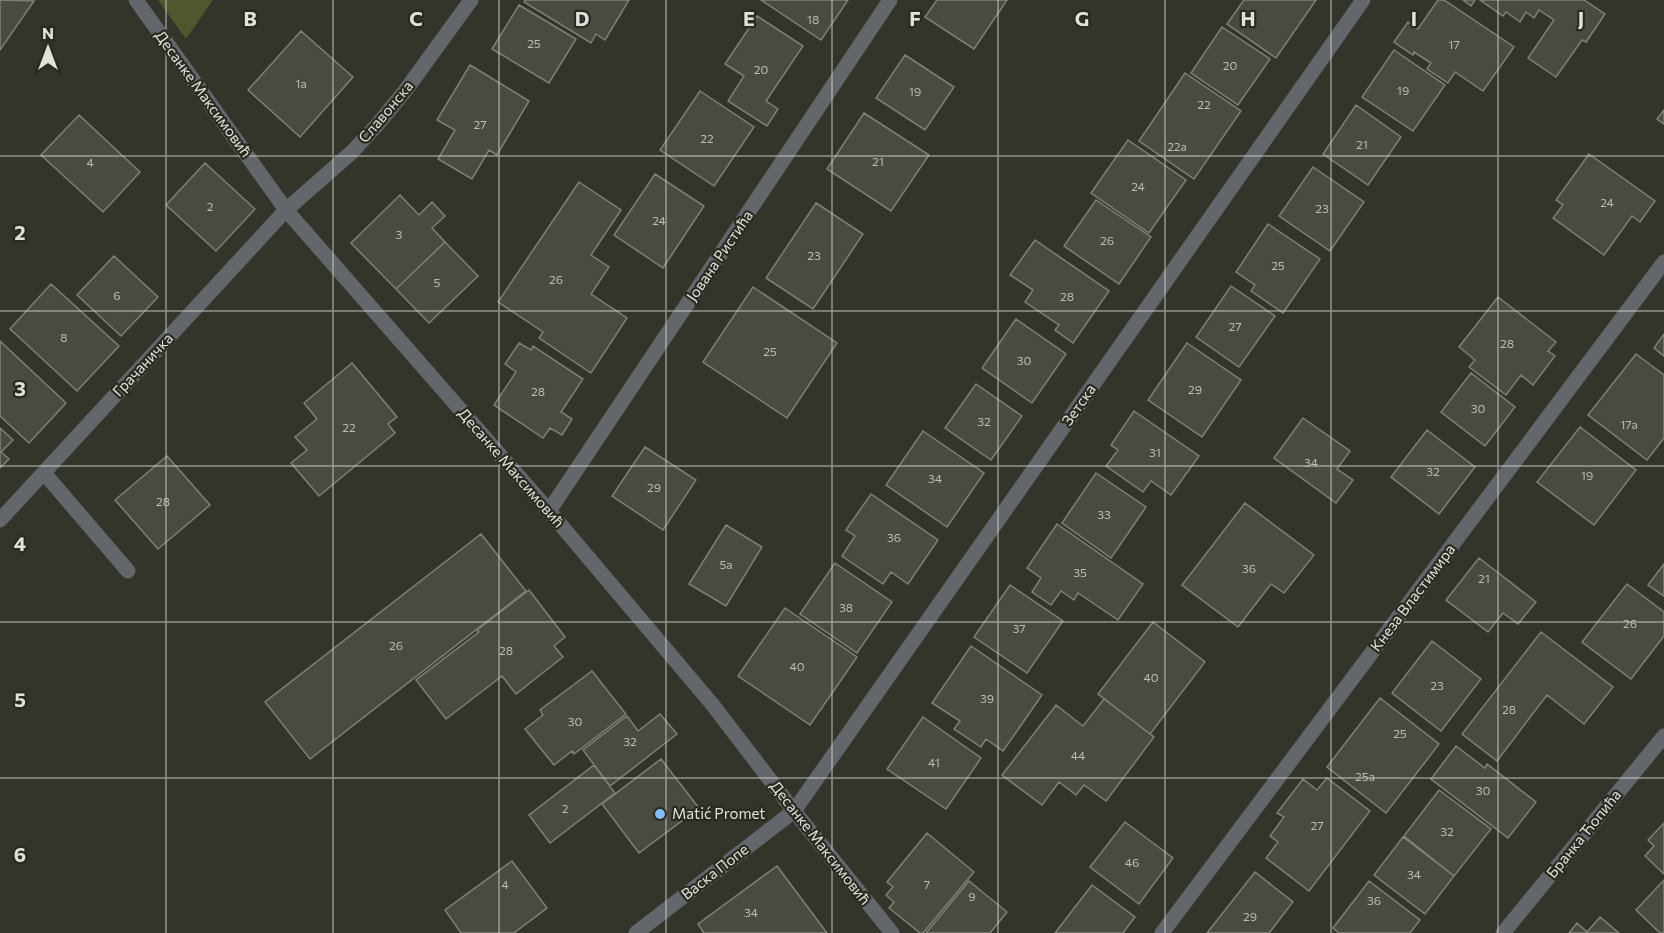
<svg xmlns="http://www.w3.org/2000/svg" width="1664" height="933" font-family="Commissioner,sans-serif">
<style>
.green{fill:#52562f}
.building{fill:#494b41;stroke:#7f8176;stroke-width:1.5}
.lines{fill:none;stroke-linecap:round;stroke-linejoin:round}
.minor{stroke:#63666a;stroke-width:15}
.tertiary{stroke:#63666a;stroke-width:15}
.grid{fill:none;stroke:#e1e2dc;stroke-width:1.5;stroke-opacity:0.55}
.poi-dot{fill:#83bcfb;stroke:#292b21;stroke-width:2}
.labels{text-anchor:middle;stroke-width:4.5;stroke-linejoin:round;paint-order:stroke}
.number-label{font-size:12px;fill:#bbbcb5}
.street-label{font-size:15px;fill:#e1e2dc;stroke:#292b21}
.poi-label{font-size:15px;fill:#e1e2dc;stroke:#292b21;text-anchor:start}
.grid-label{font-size:20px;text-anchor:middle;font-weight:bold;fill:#e1e2dc;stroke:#292b21;stroke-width:4.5;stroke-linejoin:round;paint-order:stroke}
</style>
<rect width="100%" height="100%" fill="#33352b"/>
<!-- green -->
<path class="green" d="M158,0H213L186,39Z"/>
<!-- building -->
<path class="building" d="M0,0L34,1L0,50Z
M525,0H629L605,40L596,34L591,43L524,2Z
M761,0H848L821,40Z
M937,0H1007L974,49L925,17Z
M1244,0H1316L1276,58L1227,24Z
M1438,0H1444L1514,47L1483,91L1455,72L1448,83L1427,69L1431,63L1414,52L1413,55L1394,42L1408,22L1418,29Z
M1463,0H1475L1471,6Z
M1480,0H1584L1605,14L1586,42L1582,40L1556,77L1528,58L1554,20L1539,10L1534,18L1526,12L1520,22L1506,12L1503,16Z
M519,5L576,39L549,83L492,49Z
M757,16L803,46L766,101L778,109L767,126L728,101L744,76L725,64Z
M1222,27L1270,59L1238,105L1191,73Z
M301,31L353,77L300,137L248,90Z
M1394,50L1445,85L1413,131L1362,97Z
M905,55L954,87L925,130L876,98Z
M470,65L529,101L497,155L489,150L472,179L438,159L455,130L437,120Z
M1185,73L1241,111L1194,179L1139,141Z
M700,91L754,127L714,186L660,150Z
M1356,105L1401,137L1368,185L1323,154Z
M1664,110V124L1657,119Z
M864,113L929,155L891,211L827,169Z
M79,115L140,172L103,212L41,155Z
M1128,140L1186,180L1149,233L1091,193Z
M1589,154L1655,201L1640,222L1632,216L1604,255L1553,218L1563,205L1556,200Z
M205,163L255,209L216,251L166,205Z
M1313,167L1364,202L1330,251L1279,216Z
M655,174L704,206L663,268L614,235Z
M579,182L621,210L591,255L609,267L591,294L627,318L591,373L539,338L543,332L498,302Z
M400,195L419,215L432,202L445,216L432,228L445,242L396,289L351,243Z
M1096,200L1151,237L1119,284L1064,246Z
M816,203L863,234L813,309L766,278Z
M1268,224L1320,259L1283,313L1251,291L1255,285L1236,272Z
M1035,240L1109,291L1073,343L1055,330L1059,325L1025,302L1033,290L1010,275Z
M445,242L478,276L429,323L396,289Z
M114,256L158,297L121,336L77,295Z
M51,284L119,346L77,391L10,329Z
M1231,286L1275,316L1239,367L1196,337Z
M753,287L837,343L787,418L703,362Z
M1498,297L1556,342L1548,351L1555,356L1533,385L1521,375L1506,395L1469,367L1475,360L1459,347Z
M1016,319L1066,354L1032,403L982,368Z
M1664,334V356L1654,348Z
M0,341L66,403L29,443L0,416Z
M519,343L531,350L533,346L583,379L561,412L572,419L562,435L550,428L543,438L494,405L516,372L505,364Z
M1187,343L1241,380L1202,437L1148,400Z
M1636,354L1664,375V438L1647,460L1588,415Z
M352,363L397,417L388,424L395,433L319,496L291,463L307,450L295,437L317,419L304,403Z
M1471,373L1515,407L1485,446L1441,412Z
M976,384L1022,416L991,460L945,428Z
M1134,411L1199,456L1171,495L1151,481L1143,492L1106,466L1118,450L1111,445Z
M1303,418L1350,451L1337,469L1353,480L1336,503L1274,458Z
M1580,427L1636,470L1594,525L1537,482Z
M0,428L13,440L1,452L9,459L0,468Z
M1427,430L1475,467L1439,514L1391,477Z
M923,431L984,473L947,527L886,485Z
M645,447L696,480L663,530L612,496Z
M167,456L210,505L158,549L115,500Z
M1096,473L1146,507L1111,558L1062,523Z
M871,494L938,540L908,584L891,572L883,584L842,556L855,536L846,530Z
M1245,503L1314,555L1284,593L1271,584L1238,627L1182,585Z
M1057,524L1143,584L1118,620L1078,593L1074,600L1061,591L1051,605L1032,592L1041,578L1027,568Z
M726,525L762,547L726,606L689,584Z
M481,534L526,591L310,759L265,702Z
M1479,558L1536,602L1518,624L1503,613L1488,632L1446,600Z
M835,563L892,602L857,653L800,614Z
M1664,564V596L1648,585Z
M1627,584L1664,612V636L1631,679L1582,642Z
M1010,585L1063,621L1027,673L974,637Z
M529,590L565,637L554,646L563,657L516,694L502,676L446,719L416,680L479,632L477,630Z
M785,608L857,657L810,725L738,676Z
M1153,622L1205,662L1150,734L1098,694Z
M1541,632L1613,687L1584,724L1547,695L1497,761L1462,734Z
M1432,641L1481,679L1441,731L1392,693Z
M971,646L1042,695L1003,751L986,739L981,747L954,729L960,721L932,703Z
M592,671L626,714L574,754L572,751L554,765L525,729L543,715L540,710Z
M1380,698L1439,744L1386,813L1327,767Z
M1104,699L1154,737L1106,801L1084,785L1076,795L1059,782L1042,805L1002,775L1056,705L1083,726Z
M660,714L677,734L610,786L583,750L627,716L638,731Z
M923,717L981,758L946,809L887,769Z
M1456,746L1485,768L1487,764L1536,802L1508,838L1431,779Z
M661,759L699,808L639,853L602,804Z
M594,765L615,793L550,843L529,815Z
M1327,778L1370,811L1309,891L1266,858L1278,842L1270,836L1284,817L1277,813L1303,779L1317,790Z
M1439,790L1491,829L1454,876L1404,836Z
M1125,822L1173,858L1139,904L1090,867Z
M1664,823V874L1645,856L1654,846L1648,840Z
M927,833L974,872L923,933H920L889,908L894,902L886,895L893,887L887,882Z
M1403,837L1454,876L1425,914L1374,875Z
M512,861L547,908L514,933H461L445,910Z
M777,866L827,933H704L698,924Z
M1255,872L1293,902L1269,933H1207Z
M1664,880V933H1660L1636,910Z
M969,881L1007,912L990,933H926Z
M1369,881L1420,920L1410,933H1339L1333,928Z
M1092,885L1135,917L1123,933H1055Z
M1600,917L1619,933H1569L1577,923L1587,932Z"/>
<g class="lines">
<!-- minor -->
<path class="minor" d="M136,0L286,210L549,511L712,704L794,811L892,933
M44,473L128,571
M549,511L890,0
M0,520L286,210L352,152L377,125L405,91L471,0
M636,933L794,811L1363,0
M1162,933L1664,262"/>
<!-- tertiary -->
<path class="tertiary" d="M1503,933L1664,736"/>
</g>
<!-- grid -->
<path class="grid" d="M166,0V933M333,0V933M499,0V933M666,0V933M832,0V933M998,0V933M1165,0V933M1331,0V933M1498,0V933M0,156H1664M0,311H1664M0,466H1664M0,622H1664M0,778H1664"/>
<!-- markers -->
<circle class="poi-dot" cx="660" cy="814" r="6"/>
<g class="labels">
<!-- number labels -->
<g class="number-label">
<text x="813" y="24">18</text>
<text x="534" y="48">25</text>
<text x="1454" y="49">17</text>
<text x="1230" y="70">20</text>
<text x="761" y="74">20</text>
<text x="301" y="88">1a</text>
<text x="1403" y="95">19</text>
<text x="915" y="96">19</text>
<text x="1204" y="109">22</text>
<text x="480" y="129">27</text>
<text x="707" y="143">22</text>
<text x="1362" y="149">21</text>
<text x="1177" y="151">22a</text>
<text x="878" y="166">21</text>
<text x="90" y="167">4</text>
<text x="1138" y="191">24</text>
<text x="1607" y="207">24</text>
<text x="210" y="211">2</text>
<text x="1322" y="213">23</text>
<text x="659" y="225">24</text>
<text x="399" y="239">3</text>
<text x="1107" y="245">26</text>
<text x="814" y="260">23</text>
<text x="1278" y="270">25</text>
<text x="556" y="284">26</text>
<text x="437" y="287">5</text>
<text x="117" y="300">6</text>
<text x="1067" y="301">28</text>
<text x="1235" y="331">27</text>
<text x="64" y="342">8</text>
<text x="1507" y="348">28</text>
<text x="770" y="356">25</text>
<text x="1024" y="365">30</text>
<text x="1195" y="394">29</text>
<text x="538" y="396">28</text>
<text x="1478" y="413">30</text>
<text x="984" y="426">32</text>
<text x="1629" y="429">17a</text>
<text x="349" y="432">22</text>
<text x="1155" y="457">31</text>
<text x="1311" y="467">34</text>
<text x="1433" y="476">32</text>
<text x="1587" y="480">19</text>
<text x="935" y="483">34</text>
<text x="654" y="492">29</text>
<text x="163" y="506">28</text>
<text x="1104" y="519">33</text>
<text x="894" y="542">36</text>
<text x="726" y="569">5a</text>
<text x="1249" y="573">36</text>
<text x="1080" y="577">35</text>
<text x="1484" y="583">21</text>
<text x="846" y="612">38</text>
<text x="1630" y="628">26</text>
<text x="1019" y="633">37</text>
<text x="396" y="650">26</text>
<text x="506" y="655">28</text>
<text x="797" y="671">40</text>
<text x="1151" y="682">40</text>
<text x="1437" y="690">23</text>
<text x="987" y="703">39</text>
<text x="1509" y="714">28</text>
<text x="575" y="726">30</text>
<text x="1400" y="738">25</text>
<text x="630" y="746">32</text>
<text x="1078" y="760">44</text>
<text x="934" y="767">41</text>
<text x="1365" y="781">25a</text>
<text x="1483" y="795">30</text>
<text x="565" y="813">2</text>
<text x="1317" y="830">27</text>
<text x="1447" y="836">32</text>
<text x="1132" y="867">46</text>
<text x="1414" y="879">34</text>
<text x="505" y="889">4</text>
<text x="927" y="889">7</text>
<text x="972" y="901">9</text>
<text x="1374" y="905">36</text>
<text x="751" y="917">34</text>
<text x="1250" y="921">29</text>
</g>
<!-- street labels -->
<g class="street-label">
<text transform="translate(203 94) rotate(54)" y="5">Десанке Максимовић</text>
<text transform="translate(386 112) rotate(-50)" y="5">Славонска</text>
<text transform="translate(720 256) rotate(-56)" y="5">Јована Ристића</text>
<text transform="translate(143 365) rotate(-47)" y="5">Грачаничка</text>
<text transform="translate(1079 405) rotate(-55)" y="5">Зетска</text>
<text transform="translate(511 468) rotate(49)" y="5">Десанке Максимовић</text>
<text transform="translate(1413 598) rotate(-53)" y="5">Кнеза Властимира</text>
<text transform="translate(1584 834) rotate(-51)" y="5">Бранка Ћопића</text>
<text transform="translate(820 843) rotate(52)" y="5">Десанке Максимовић</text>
<text transform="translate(715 872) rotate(-38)" y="5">Васка Попе</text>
</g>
<!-- poi labels -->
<g class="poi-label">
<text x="672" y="819">Matić Promet</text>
</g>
</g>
<g class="grid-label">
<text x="250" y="26">B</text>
<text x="416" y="26">C</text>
<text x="582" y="26">D</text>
<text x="749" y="26">E</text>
<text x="915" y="26">F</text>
<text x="1082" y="26">G</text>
<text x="1248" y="26">H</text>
<text x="1414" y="26">I</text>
<text x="1581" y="26">J</text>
<text x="20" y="240">2</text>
<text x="20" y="396">3</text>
<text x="20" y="551">4</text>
<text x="20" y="707">5</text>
<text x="20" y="862">6</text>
</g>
<!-- north arrow -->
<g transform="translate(48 48)" stroke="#292b21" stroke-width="4.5" paint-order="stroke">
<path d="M0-4.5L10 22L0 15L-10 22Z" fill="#e1e2dc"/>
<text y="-9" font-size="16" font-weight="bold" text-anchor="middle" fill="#e1e2dc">N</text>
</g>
</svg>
